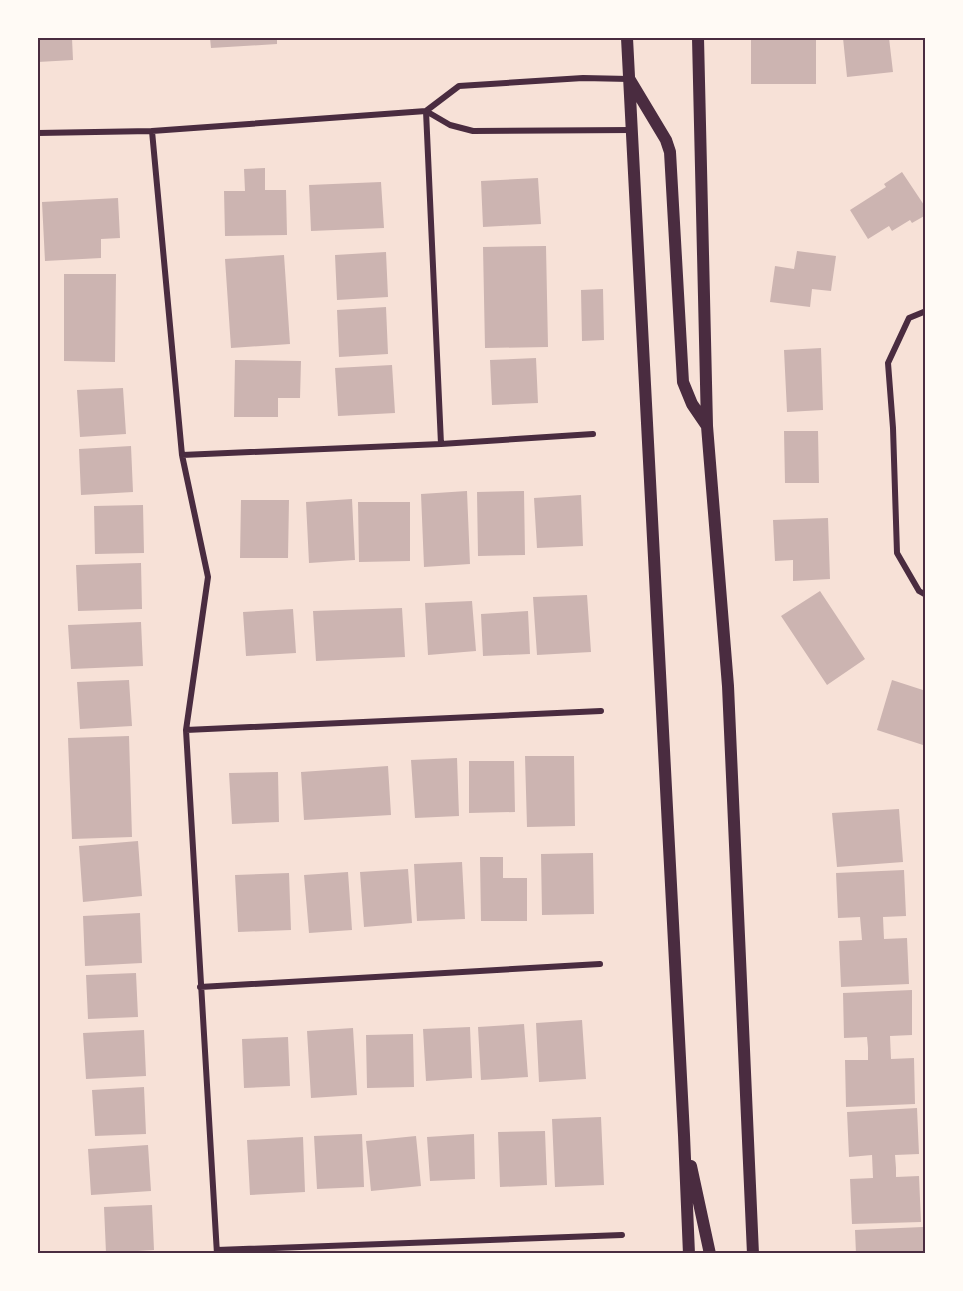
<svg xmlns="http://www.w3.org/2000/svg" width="963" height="1291" font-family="'Alegreya Sans',sans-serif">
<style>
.building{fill:#ccb4b1}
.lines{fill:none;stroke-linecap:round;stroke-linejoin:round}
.minor{stroke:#4a2c40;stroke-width:6}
.secondary{stroke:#4a2c40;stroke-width:12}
.neatline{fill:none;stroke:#4a2c40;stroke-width:2}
</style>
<rect width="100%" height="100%" fill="#f7e1d7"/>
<!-- building -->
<path class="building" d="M38,38H72L73,60L38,62Z
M210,38H277V44L211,48Z
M801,38H816V84H751V39Z
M843,38H889L893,72L847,77Z
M265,168V190H286L287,235L225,236L224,191H245L244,169Z
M902,172L926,208V215L912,223L910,220L892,231L889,226L868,239L850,210L886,187L884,184Z
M538,178L541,224L483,227L481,181Z
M381,182L384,228L311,231L309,185Z
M118,198L120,238L101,239V258L45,261L42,202Z
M546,246L548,347L485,348L483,247Z
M797,251L836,256L831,291L812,289L810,307L770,302L775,266L794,269Z
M386,252L388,297L337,300L335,255Z
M284,255L290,344L231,348L225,259Z
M64,274H116L115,362L64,361Z
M603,289L604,340L582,341L581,290Z
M386,307L388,354L339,357L337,310Z
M821,348L823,410L787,412L784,350Z
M536,358L538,403L492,405L490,360Z
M235,360L301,361L300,398H278V417H234Z
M392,365L395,413L338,416L335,368Z
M123,388L126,434L80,437L77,390Z
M784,431H818L819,483H785Z
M131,446L133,492L81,495L79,449Z
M467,491L470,564L424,567L421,494Z
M524,491L525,555L478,556L477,492Z
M581,495L583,546L537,548L534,498Z
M352,499L355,560L309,563L306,502Z
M241,500H289L288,558H240Z
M358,502H410V561L359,562Z
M143,505L144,553L95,554L94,506Z
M828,518L830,579L793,581V560L775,561L773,520Z
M141,563L142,609L78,611L76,565Z
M820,591L865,659L827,685L781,616Z
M587,595L591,652L537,655L533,597Z
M472,601L476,651L428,655L425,603Z
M402,608L405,657L316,661L313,611Z
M293,609L296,653L246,656L243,612Z
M528,611L530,654L483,656L481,614Z
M141,622L143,666L71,669L68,625Z
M129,680L132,726L80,729L77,682Z
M892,680L926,691V746L877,730Z
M129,736L132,837L72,839L68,738Z
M525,756H574L575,826L527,827Z
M457,758L459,816L415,818L411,760Z
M469,761H514L515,812L469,813Z
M388,766L391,815L304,820L301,772Z
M278,772L279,822L232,824L229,773Z
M899,809L903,862L837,867L832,813Z
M138,841L142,896L83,902L79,846Z
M593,853L594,914L542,915L541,854Z
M480,857H503V878H527V921H481Z
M462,862L465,919L417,921L414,864Z
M408,869L412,923L364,927L360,872Z
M904,870L906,916L883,917L884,939L907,938L909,984L841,987L839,941L862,940L860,917L838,918L836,873Z
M348,872L352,930L309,933L304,875Z
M289,873L291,930L238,932L235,875Z
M140,913L142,963L85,966L83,916Z
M136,973L138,1017L88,1019L86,975Z
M912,990V1035L890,1036L891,1059L914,1058L915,1104L846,1107L845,1060H868V1048L867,1037L844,1038L843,993Z
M582,1020L586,1079L539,1082L536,1023Z
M524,1024L528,1077L481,1080L478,1027Z
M470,1027L472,1078L426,1081L423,1029Z
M353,1028L357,1095L311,1098L307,1031Z
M144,1030L146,1076L86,1079L83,1033Z
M413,1034L414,1087L367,1088L366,1035Z
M288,1037L290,1086L244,1088L242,1039Z
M144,1087L146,1134L95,1136L92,1090Z
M917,1108L919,1154L895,1155L896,1168V1177L919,1176L921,1222L852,1224L850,1179L873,1178L872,1155L849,1157L847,1112Z
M601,1117L604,1185L555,1187L552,1119Z
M545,1131L547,1185L500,1187L498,1132Z
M362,1134L364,1187L317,1189L314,1136Z
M474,1134L475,1179L430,1181L427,1137Z
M416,1136L421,1186L371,1191L366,1141Z
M303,1137L305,1192L250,1195L247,1140Z
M148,1145L151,1191L91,1195L88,1149Z
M152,1205L154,1250L106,1253L104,1207Z
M923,1227L924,1254H856L855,1230Z"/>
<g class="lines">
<!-- minor -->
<path class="minor" d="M426,111L441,444
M426,111L450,125L473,131L632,130
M152,131L182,455L208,577L186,730L217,1254
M38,133L152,131L426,111L459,86L583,78L629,79
M926,311L909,318L888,363L893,428L897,553L919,591L926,595
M182,455L441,444L593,434
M186,730L601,711
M200,987L600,964
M217,1250L622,1235"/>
<!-- secondary -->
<path class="secondary" d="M627,38L684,1135L689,1254
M698,38L707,426L728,686L753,1254
M630,80L666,140L670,152L683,382L692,404L707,426
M691,1166L710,1254"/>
</g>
<!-- border -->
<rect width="963" height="1291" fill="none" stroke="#fffaf5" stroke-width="78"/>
<rect x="39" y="39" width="885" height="1213" class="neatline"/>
</svg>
